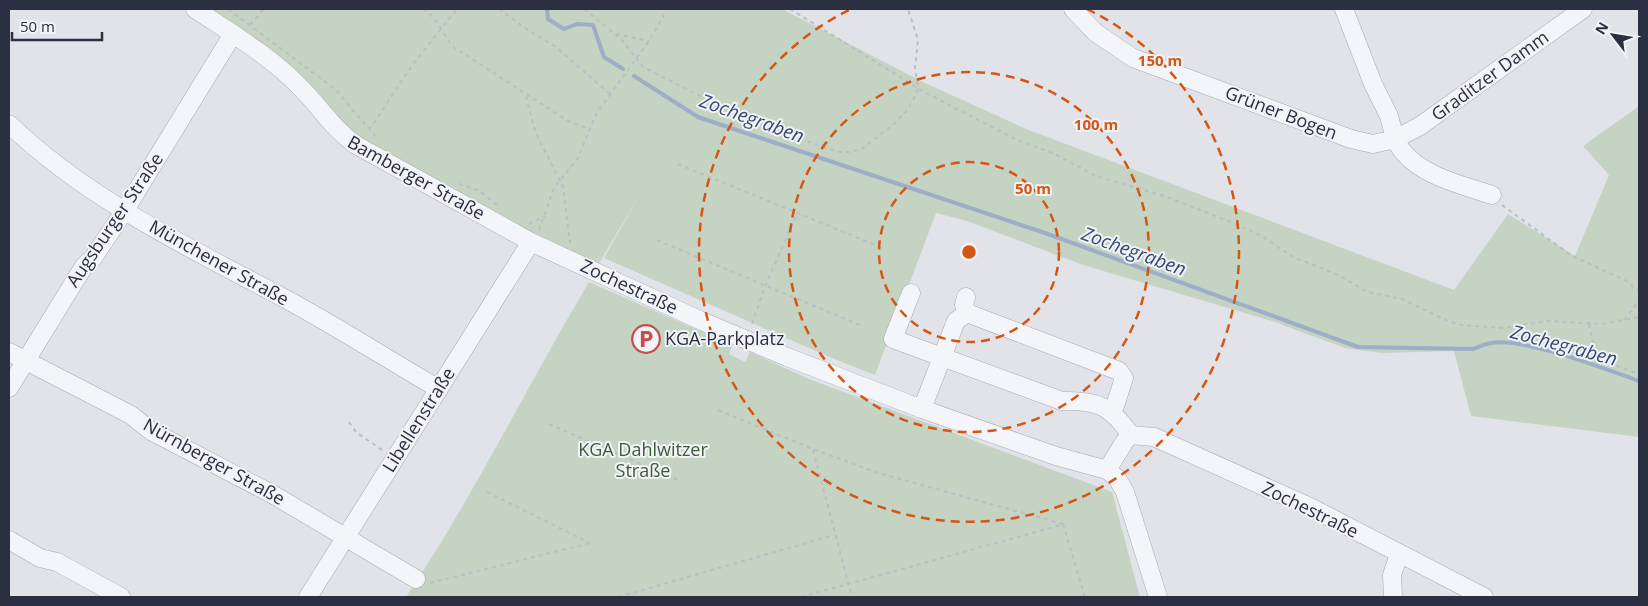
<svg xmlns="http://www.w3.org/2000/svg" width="1648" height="606" font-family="'Open Sans',sans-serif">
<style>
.green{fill:#c5d3c3}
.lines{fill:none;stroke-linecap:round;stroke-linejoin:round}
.stream{stroke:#9eadc8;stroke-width:4}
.minor-casing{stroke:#a6a9b3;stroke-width:19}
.path{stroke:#bbbec5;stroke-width:2;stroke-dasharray:4 4;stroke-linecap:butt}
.minor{stroke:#f4f5f8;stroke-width:18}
.ring{fill:none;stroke:#d55511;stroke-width:2.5;stroke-dasharray:9 6}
.labels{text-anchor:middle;stroke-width:4;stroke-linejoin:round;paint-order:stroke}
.street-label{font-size:18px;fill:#2a2f41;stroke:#f1f3f7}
.poi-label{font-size:18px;fill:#2a2f41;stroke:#f1f3f7;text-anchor:start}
.park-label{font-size:18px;fill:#3a5c38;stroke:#f1f3f7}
.water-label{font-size:19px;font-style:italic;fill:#354973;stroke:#f1f3f7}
.centre{fill:#d55511;stroke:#f1f3f7;stroke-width:2.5}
.ring-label{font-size:15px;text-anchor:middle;font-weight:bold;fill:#d55511;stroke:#f1f3f7;stroke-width:4;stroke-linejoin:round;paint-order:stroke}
</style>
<rect width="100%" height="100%" fill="#e1e3e9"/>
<!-- green -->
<path class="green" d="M205,9H782L923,82L1026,129L1454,290L1508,214L1575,256L1609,175L1583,146L1639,106V437L1471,416L1454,351L1381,353L1345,348L1272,321L1083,265L967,221L936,213L875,375L827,356L604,258L639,196L598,265L537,238L343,131L309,82Z
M589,282L732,345L729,354L745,362L750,352L809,379L1112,492L1140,597H406C474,496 527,386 589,282Z"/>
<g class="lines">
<!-- stream -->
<path class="stream" d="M547,9L548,19L564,29L577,24L593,25L604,57L623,69
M634,76L698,117L1045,233L1358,347L1473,349C1478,347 1485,344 1491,343C1524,337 1605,369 1639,381"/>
<defs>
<path id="minor" d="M195,9C231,33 270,56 300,87C320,107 333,129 356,145L531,242L704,322L787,357L922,409L1056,456L1107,470L1117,478L1125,492L1158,597
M1073,9L1096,33L1133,58L1351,139L1373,144L1395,139C1411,174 1459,184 1492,195
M1344,9L1373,84L1389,116L1395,139L1420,126L1583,9
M9,124C87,199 188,247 282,297C336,326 387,359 439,389
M911,293L893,339L1062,401C1098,400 1110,406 1131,435
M967,313L1119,371L1124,378L1113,412
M9,352L131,415L151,431L272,494L416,579
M9,388L84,266L93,258L125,210L233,34
M922,409L956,321L967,313L964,305L966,297
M1107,470L1125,441L1131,435L1154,437L1312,508L1484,597
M9,540L40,558L57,562L121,597
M308,597L531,242
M1393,597L1392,575L1399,554"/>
</defs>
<!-- minor casing -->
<use href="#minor" class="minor-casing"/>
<!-- path -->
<path class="path" d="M228,9L335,89L377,138
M423,9C440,19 442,36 455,48L568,121L589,129
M499,9L528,30L556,47L610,94
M584,9L622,40L643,67L744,118L823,147L840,152H851L863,148L894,124L908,109L915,96L918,88L915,68L918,40L908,9
M790,9L926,93L1017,140L1053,153L1096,176L1164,196L1231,222L1262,236L1293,257L1336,274L1368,292L1402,299L1450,322L1461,325L1504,328L1547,321L1603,324L1639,317
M250,25L264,9
M616,34L649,41
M526,96L535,131L563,187L570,243
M369,130L413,64L457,9
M678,164L885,249
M459,184L480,191L498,206
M1502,205L1572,256L1625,280L1639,291
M529,224L545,216
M539,230L554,188L578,158L596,114L649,41L663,17L665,9
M657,240L862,326
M1624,320L1639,301
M752,324L765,286L798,212
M1589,324L1597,359L1639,374
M718,410L813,449L875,472L1063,524
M349,422L356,432L382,450
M549,424L680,481
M813,450L852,597
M487,492L590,543
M1063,524L1085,597
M430,583L590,543
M618,597L834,535
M801,597L1061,525"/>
<!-- minor -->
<use href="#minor" class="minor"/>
</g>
<!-- distance rings -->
<g class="ring">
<circle cx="969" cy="252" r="90"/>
<circle cx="969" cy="252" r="180"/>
<path d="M1087 9A270 270 0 1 1 851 9"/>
</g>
<!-- icons -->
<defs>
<symbol id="parking-ring" viewBox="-11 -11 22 22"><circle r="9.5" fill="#f1f3f7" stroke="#ca4b4d" stroke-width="1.5"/><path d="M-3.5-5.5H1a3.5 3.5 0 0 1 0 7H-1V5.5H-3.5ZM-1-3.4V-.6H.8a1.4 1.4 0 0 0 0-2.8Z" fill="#ca4b4d"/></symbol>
</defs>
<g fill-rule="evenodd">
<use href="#parking-ring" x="630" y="323" width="32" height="32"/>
</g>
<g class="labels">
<!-- street labels -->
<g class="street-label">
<text transform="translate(1490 76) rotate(-36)" y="6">Graditzer Damm</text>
<text transform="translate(1281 113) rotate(21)" y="6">Grüner Bogen</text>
<text transform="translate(416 178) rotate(29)" y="6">Bamberger Straße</text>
<text transform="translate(115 220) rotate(-56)" y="6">Augsburger Straße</text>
<text transform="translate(219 263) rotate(29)" y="6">Münchener Straße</text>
<text transform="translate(629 287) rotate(25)" y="6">Zochestraße</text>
<text transform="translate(419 420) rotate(-58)" y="6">Libellenstraße</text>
<text transform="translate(214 462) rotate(29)" y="6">Nürnberger Straße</text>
<text transform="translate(1310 510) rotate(26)" y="6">Zochestraße</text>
</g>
<!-- poi labels -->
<g class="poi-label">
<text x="665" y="345">KGA-Parkplatz</text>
</g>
<!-- park labels -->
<g class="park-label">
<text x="643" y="456">KGA Dahlwitzer<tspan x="643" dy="21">Straße</tspan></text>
</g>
<!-- water labels -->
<g class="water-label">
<text transform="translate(752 118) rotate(20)" y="7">Zochegraben</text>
<text transform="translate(1134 251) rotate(20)" y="7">Zochegraben</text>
<text transform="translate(1564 345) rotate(15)" y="7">Zochegraben</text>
</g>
</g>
<circle cx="969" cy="252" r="8" class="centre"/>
<g class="ring-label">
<text x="1160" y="66">150 m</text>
<text x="1096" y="130">100 m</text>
<text x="1033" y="194">50 m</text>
</g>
<!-- border -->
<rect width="1648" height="606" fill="none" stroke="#2a2f41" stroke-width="20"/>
<!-- north arrow -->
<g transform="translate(1613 35) rotate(301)" stroke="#f1f3f7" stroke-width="4" paint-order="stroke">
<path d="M0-4L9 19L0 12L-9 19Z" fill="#2a2f41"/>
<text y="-8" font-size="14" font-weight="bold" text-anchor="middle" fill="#2a2f41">N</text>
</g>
<!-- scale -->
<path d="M12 32v8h90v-8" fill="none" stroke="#2a2f41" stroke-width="2.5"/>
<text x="20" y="32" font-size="15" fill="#2a2f41" stroke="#f1f3f7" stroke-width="4" paint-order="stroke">50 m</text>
</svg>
